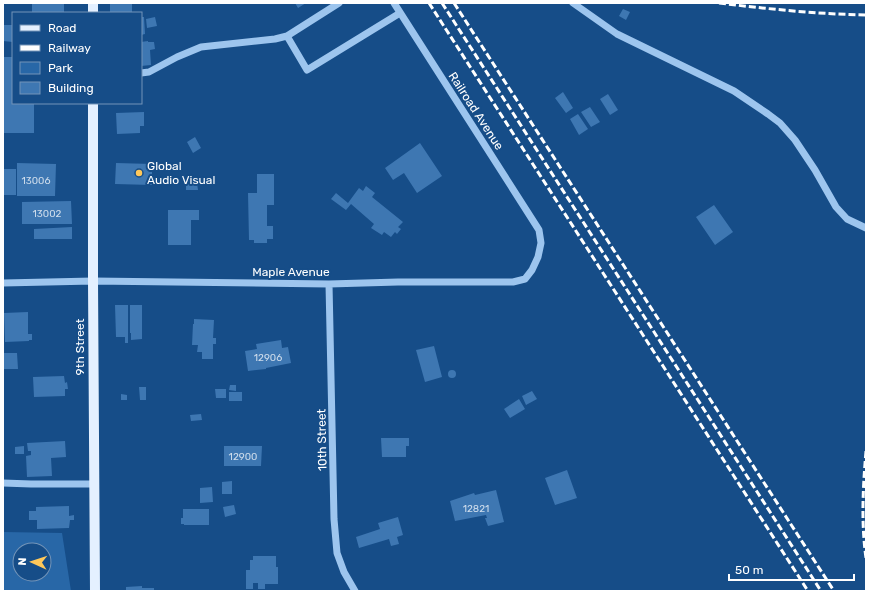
<svg xmlns="http://www.w3.org/2000/svg" width="869" height="594" font-family="Rubik,sans-serif">
<style>
.green{fill:#2867a7;fill-rule:evenodd}
.building{fill:#3e77b2}
.lines{fill:none;stroke-linecap:round;stroke-linejoin:round}
.minor{stroke:#9dc5ee;stroke-width:7}
.major{stroke:#e4f0ff;stroke-width:10}
.rail{stroke:#fff;stroke-width:3;stroke-dasharray:7 3;stroke-linecap:butt}
.poi-dot{fill:#ffc85a;stroke:#164d88;stroke-width:1.5}
.labels{text-anchor:middle;stroke-width:4;stroke-linejoin:round;paint-order:stroke}
.number-label{font-size:10px;fill:#cfddec}
.street-label{font-size:12px;fill:#fff;stroke:#164d88}
.poi-label{font-size:12px;fill:#fff;stroke:#164d88;text-anchor:start}
</style>
<rect width="100%" height="100%" fill="#164d88"/>
<!-- green -->
<path class="green" d="M3,532L62,533L71,591H3ZM20,550H44V574H20Z"/>
<!-- building -->
<path class="building" d="M32,3H64V13H32Z
M110,3H132V13H110Z
M295,3H306L298,8Z
M623,9L630,12L626,20L619,16Z
M141,17H144L145,34L141,35Z
M155,17L157,26L147,28L146,19Z
M3,25H13V42L3,41Z
M148,41V42H154L155,49L150,50L151,65L141,66V42Z
M3,57H13V103H34V133H3Z
M563,92L573,108L566,113L555,98Z
M608,94L618,110L610,115L600,99Z
M590,107L600,122L591,127L581,112Z
M144,112V126H140V133L117,134L116,113Z
M578,114L588,129L579,135L570,119Z
M195,137L201,148L193,153L187,142Z
M420,143L442,176L417,193L404,173L393,180L385,168Z
M17,163L56,164L55,196H17Z
M116,163L152,164V185L115,184Z
M3,169H16V195H3Z
M257,174H274V205H267V226H273V239H267V243H254V240H249L248,193H257Z
M197,183L198,190H186V184Z
M366,186L375,193L372,197L403,222L398,227L401,229L397,234L395,232L391,237L384,232L382,235L371,228L374,224L351,204L346,210L331,199L336,193L348,203L359,188L363,191Z
M71,201L72,224H22V202Z
M714,205L733,232L715,245L696,217Z
M168,210H199V220H191V245H168Z
M72,227V239H34V229Z
M115,305H128V343H125V337H116Z
M130,305H142V339L131,340V333H130Z
M28,312V334H32V340H29V341L5,342L4,313Z
M194,319L214,320L213,338H216V344H213V359H202V352H197L198,345H192L193,324H194Z
M281,340L282,348L288,347L291,363L266,368V369L248,371L245,351L257,349L256,344Z
M434,346L442,377L425,382L416,350Z
M3,353H17L18,369H3Z
M448 374a4 4 0 1 1 8 0a4 4 0 1 1-8 0Z
M64,376L65,383L67,382L68,389H65V396L34,397L33,377Z
M230,385H236V391L229,390Z
M139,387H146V400H140Z
M215,389H226V398H216Z
M532,391L537,399L526,405L522,396Z
M229,392H242V401H229Z
M121,394L127,395V400H121Z
M519,399L525,409L510,418L504,409Z
M201,414L202,420L191,421L190,415Z
M381,438H409V446H406V457H382Z
M65,441L66,457L51,458L52,476L27,477L26,456L31,455V451H28L27,443Z
M24,446V454H15V447Z
M224,446H262L261,466H224Z
M567,470L577,498L555,505L545,478Z
M232,481V494H222V482Z
M212,487L213,502L200,503V488Z
M496,490L504,522L488,526L485,518H487L486,515L455,521L450,501L474,493L475,495Z
M234,505L236,514L225,517L223,507Z
M69,506V516L74,515V520H70L69,528L37,529V520H29V511H36V507Z
M183,509H209V525H184V524H181V518H183Z
M398,517L403,535L397,537L399,544L391,546L389,539L359,548L356,537L380,529L378,523Z
M253,556H276V567H278V584H265V589H258V583H253V589H246V570H250V560H253Z
M142,586V588H154V591H126V587Z"/>
<g class="lines">
<!-- minor -->
<path class="minor" d="M339,3L287,36L307,70L400,13
M573,3L617,34L734,91L768,114L780,123L795,140L815,170L836,207L847,219L866,228
M141,73L149,72L177,57L201,47L275,39L287,36
M3,283L93,281L329,284L398,282H513L525,279L532,270L538,257L541,243L539,230L394,3
M329,284L334,519L337,553L344,572L355,591
M3,483L31,484H94"/>
<!-- major -->
<path class="major" d="M93,13V3
M93,103V281L95,591"/>
<!-- rail -->
<path class="rail" d="M429,3L808,591
M442,3L821,591
M454,3L834,591
M719,3C768,9 817,14 866,15
M866,451C863,487 861,522 866,558"/>
</g>
<!-- markers -->
<circle class="poi-dot" cx="139" cy="173" r="4"/>
<g class="labels">
<!-- number labels -->
<g class="number-label">
<text x="36" y="184">13006</text>
<text x="47" y="217">13002</text>
<text x="268" y="361">12906</text>
<text x="243" y="460">12900</text>
<text x="476" y="512">12821</text>
</g>
<!-- street labels -->
<g class="street-label">
<text transform="translate(476 111) rotate(57)" y="4">Railroad Avenue</text>
<text x="291" y="276">Maple Avenue</text>
<text transform="translate(80 347) rotate(-90)" y="4">9th Street</text>
<text transform="translate(322 440) rotate(-91)" y="4">10th Street</text>
</g>
<!-- poi labels -->
<g class="poi-label">
<text x="147" y="170">Global<tspan x="147" dy="14">Audio Visual</tspan></text>
</g>
</g>
<!-- border -->
<rect width="869" height="594" fill="none" stroke="#ffffff" stroke-width="8"/>
<!-- legend -->
<rect x="12" y="12" width="130" height="92" fill="#164d88" stroke="#7394b8"/>
<rect x="20" y="25" width="20" height="6" fill="#e4f0ff" stroke="#7394b8"/>
<text x="48" y="32" font-size="12" fill="#ffffff">Road</text>
<rect x="20" y="45" width="20" height="6" fill="#ffffff" stroke="#7394b8"/>
<text x="48" y="52" font-size="12" fill="#ffffff">Railway</text>
<rect x="20" y="62" width="20" height="12" fill="#2867a7" stroke="#7394b8"/>
<text x="48" y="72" font-size="12" fill="#ffffff">Park</text>
<rect x="20" y="82" width="20" height="12" fill="#3e77b2" stroke="#7394b8"/>
<text x="48" y="92" font-size="12" fill="#ffffff">Building</text>
<!-- north arrow -->
<g transform="translate(32 562) rotate(273)"><circle r="19" fill="#164d88" stroke="#7394b8"/>
<path d="M0-3L7 15L0 10L-7 15Z" fill="#ffc85a"/>
<text y="-6" font-size="11" font-weight="bold" text-anchor="middle" fill="#ffffff">N</text>
</g>
<!-- scale -->
<path d="M729 574v6h125v-6" fill="none" stroke="#ffffff" stroke-width="2"/>
<text x="735" y="574" font-size="12" fill="#ffffff" stroke="#164d88" stroke-width="3" paint-order="stroke">50 m</text>
</svg>
